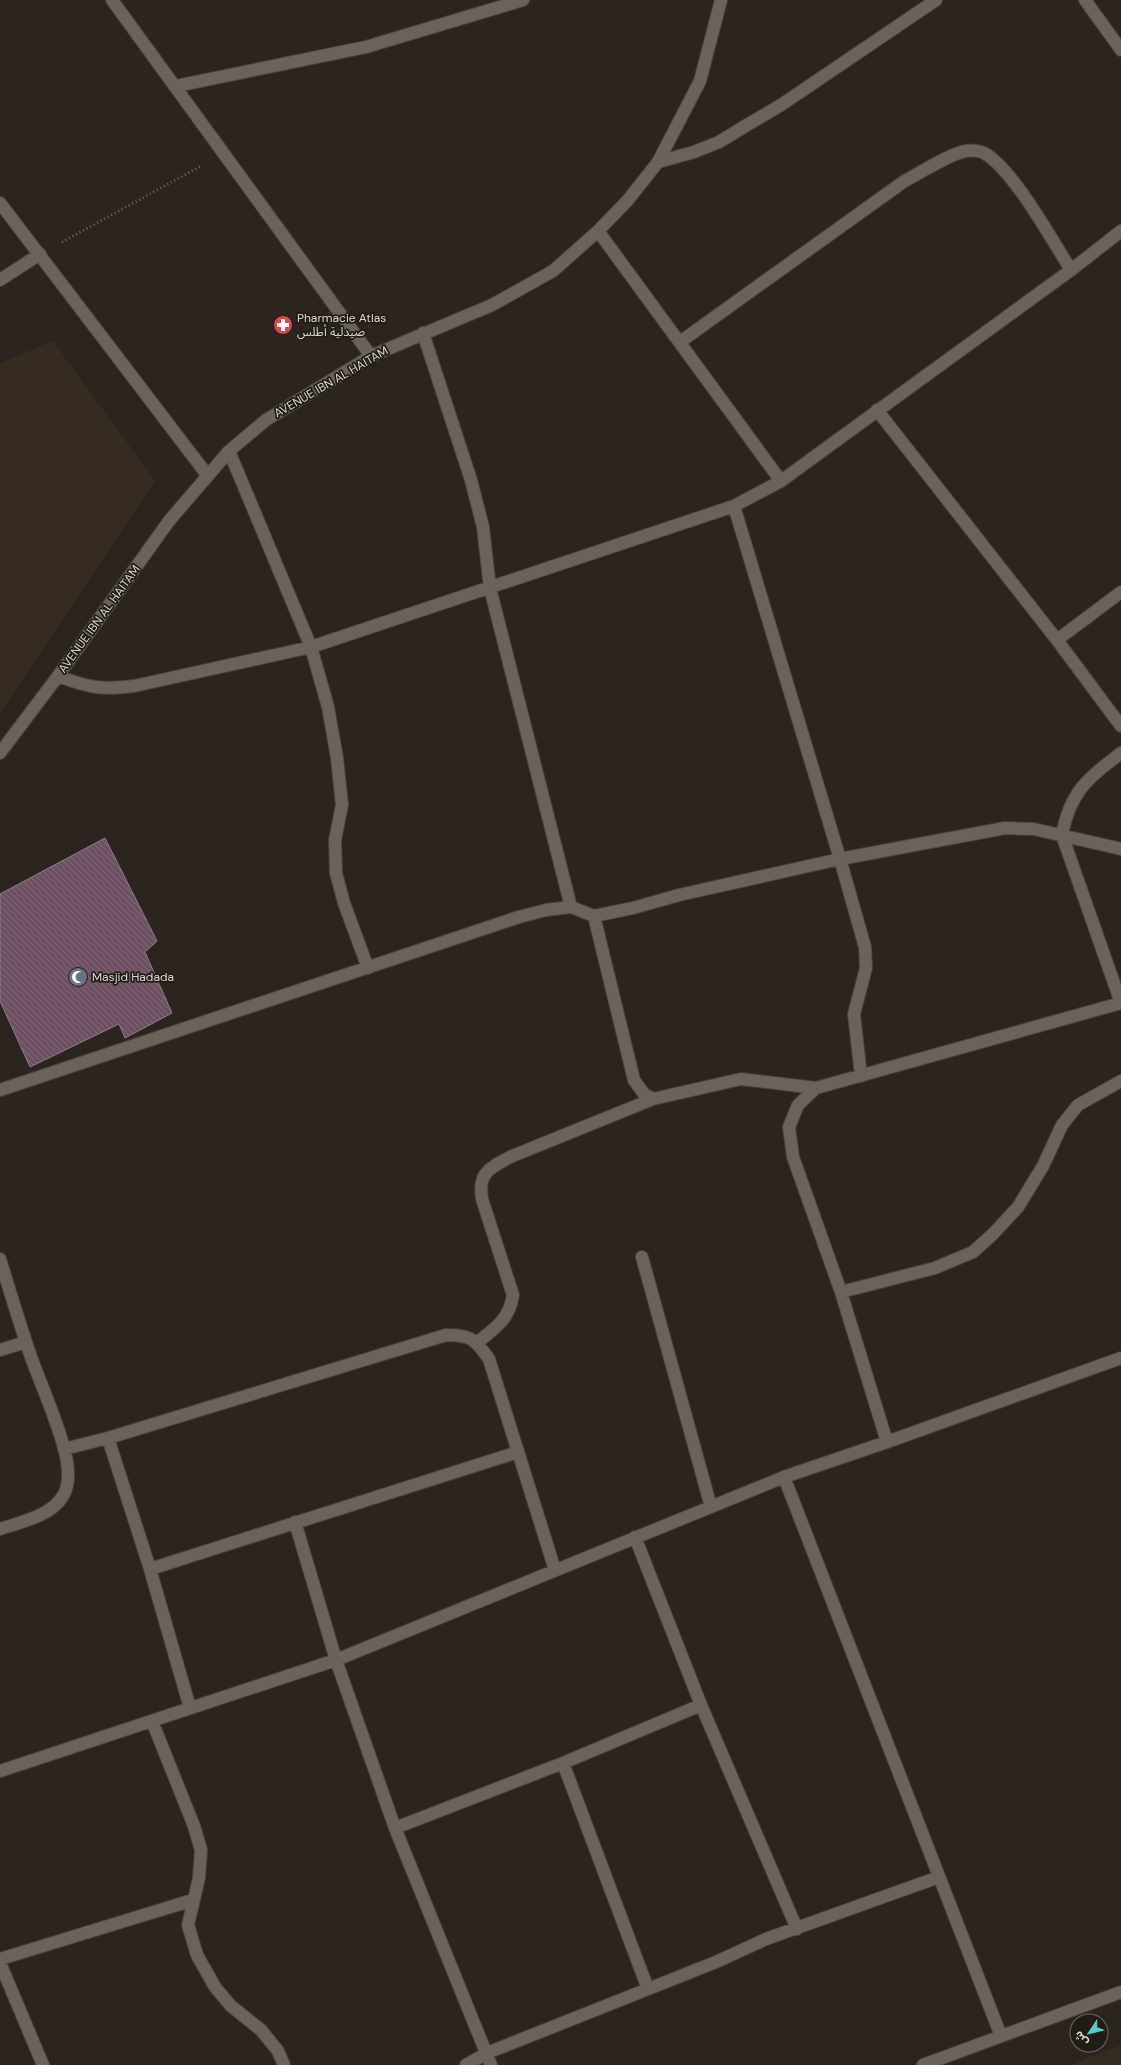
<svg xmlns="http://www.w3.org/2000/svg" width="1121" height="2065" font-family="'DM Sans','Noto Sans Arabic',sans-serif">
<style>
.built{fill:#362b20}
.building{fill:url(#building-back-hatch);stroke:#897f86}
.lines{fill:none;stroke-linecap:round;stroke-linejoin:round}
.minor-casing{stroke:#48433e;stroke-width:14}
.path{stroke:#746f69;stroke-width:2.5;stroke-dasharray:1 3;stroke-linecap:butt}
.minor{stroke:#6b635b;stroke-width:12}
.labels{text-anchor:middle;stroke-width:3.5;stroke-linejoin:round;paint-order:stroke}
.poi-label{font-size:12px;fill:#dcd8d3;stroke:#221c16;text-anchor:start}
.street-label{font-size:12px;fill:#dcd8d3;stroke:#221c16}
</style>
<defs>
<pattern id="building-back-hatch" width="6" height="6" patternUnits="userSpaceOnUse"><rect width="6" height="6" fill="#6e4f63"/><path d="M-1 5l2 2M0 0l6 6M5-1l2 2" fill="none" stroke="#826878"/></pattern>
</defs>
<rect width="100%" height="100%" fill="#2c251f"/>
<!-- built -->
<path class="built" d="M53,341L155,481L0,714V363Z
M1121,2045V2065H1070Z"/>
<!-- building -->
<path class="building" d="M105,838L157,941L145,952L172,1013L125,1038L119,1024L30,1067L0,1001V894Z"/>
<g class="lines">
<defs>
<path id="minor" d="M112,0L371,356
M1085,0L1121,50
M176,86L366,47L523,0
M658,162L694,152L719,142L747,125L781,105L936,0
M0,203L208,476
M598,231L781,481
M0,280L40,254
M423,333L471,480L483,527L490,588L571,907
M680,342L903,182C918,174 951,153 966,151C970,150 981,151 984,153C1013,169 1052,240 1071,270
M877,410L1057,640L1121,726
M229,451L311,647L328,707L337,758L342,805L335,840L336,873L344,903L368,968
M734,506L840,859L865,947L866,968L854,1014L861,1076
M1057,640L1121,592
M58,676C90,688 101,690 134,686L311,647L734,506L781,481L1071,270L1121,231
M0,753L58,676L169,521L229,451L266,420L371,356L492,305L553,271L598,231L628,200L658,162L700,81L721,0
M1121,753C1087,779 1070,792 1062,835L1121,1003
M594,916L634,1080L644,1094L653,1099L741,1079L816,1088
M0,1090L519,917L546,910L571,907L594,916L633,908L679,895L840,859L1005,828L1034,829L1121,849
M642,1257L711,1507
M0,1259C10,1292 20,1325 31,1357C42,1387 56,1418 64,1448C68,1462 71,1483 63,1496C51,1516 21,1522 0,1529
M841,1292L935,1268L973,1252L993,1234L1018,1207L1043,1166L1062,1125L1078,1105L1121,1081
M478,1342C496,1327 509,1320 513,1295L482,1199C478,1173 488,1169 510,1157L653,1099
M0,1350L26,1342
M108,1438L150,1569L518,1452
M887,1442L841,1292L793,1157L789,1127L798,1105L816,1088L1121,1003
M64,1449L108,1438L446,1335C471,1335 475,1339 489,1359L555,1570
M784,1477L1001,2036
M295,1522L336,1660L395,1828L491,2065
M635,1537L701,1705L797,1929
M150,1569L190,1708
M152,1721L194,1826L201,1850L199,1878L188,1925L197,1955L215,1987L231,2006L261,2030L278,2051L284,2065
M563,1763L648,1989
M0,1771L336,1660L784,1477L887,1442L1121,1358
M395,1828L563,1763L701,1705
M0,1959L193,1900
M0,1963L43,2065
M466,2065L487,2053L716,1962L766,1939L939,1877
M923,2065L1121,1992"/>
</defs>
<!-- minor casing -->
<use href="#minor" class="minor-casing"/>
<!-- path -->
<path class="path" d="M62,242L201,166"/>
<!-- minor -->
<use href="#minor" class="minor"/>
</g>
<!-- icons -->
<defs>
<symbol id="pharmacy-disc" viewBox="-11 -11 22 22"><circle r="9.5" fill="#e0444e" stroke="#221c16"/><path d="M-2-6h4v4h4v4h-4v4h-4v-4h-4v-4h4Z" fill="#fff"/></symbol>
<symbol id="mosque-disc" viewBox="-11 -11 22 22"><circle r="9.5" fill="#6b7280" stroke="#221c16"/><path d="M3.5-4.9A6 6 0 1 0 3.5 4.9A5 5 0 1 1 3.5-4.9Z" fill="#fff"/></symbol>
</defs>
<g fill-rule="evenodd">
<use href="#pharmacy-disc" x="272" y="314" width="22" height="22"/>
<use href="#mosque-disc" x="67" y="966" width="22" height="22"/>
</g>
<g class="labels">
<!-- poi labels -->
<g class="poi-label">
<text x="297" y="322">Pharmacie Atlas<tspan x="297" dy="14">صيدلية أطلس</tspan></text>
<text x="92" y="981">Masjid Hadada</text>
</g>
<!-- street labels -->
<g class="street-label">
<text transform="translate(331 382) rotate(-30)" y="4">AVENUE IBN AL HAITAM</text>
<text transform="translate(99 619) rotate(-54)" y="4">AVENUE IBN AL HAITAM</text>
</g>
</g>
<!-- north arrow -->
<g transform="translate(1089 2033) rotate(235)"><circle r="19" fill="#221c16" stroke="#6c6762"/>
<path d="M0-3L7 15L0 10L-7 15Z" fill="#55cec5"/>
<text y="-6" font-size="11" font-weight="bold" text-anchor="middle" fill="#dcd8d3">ش</text>
</g>
</svg>
